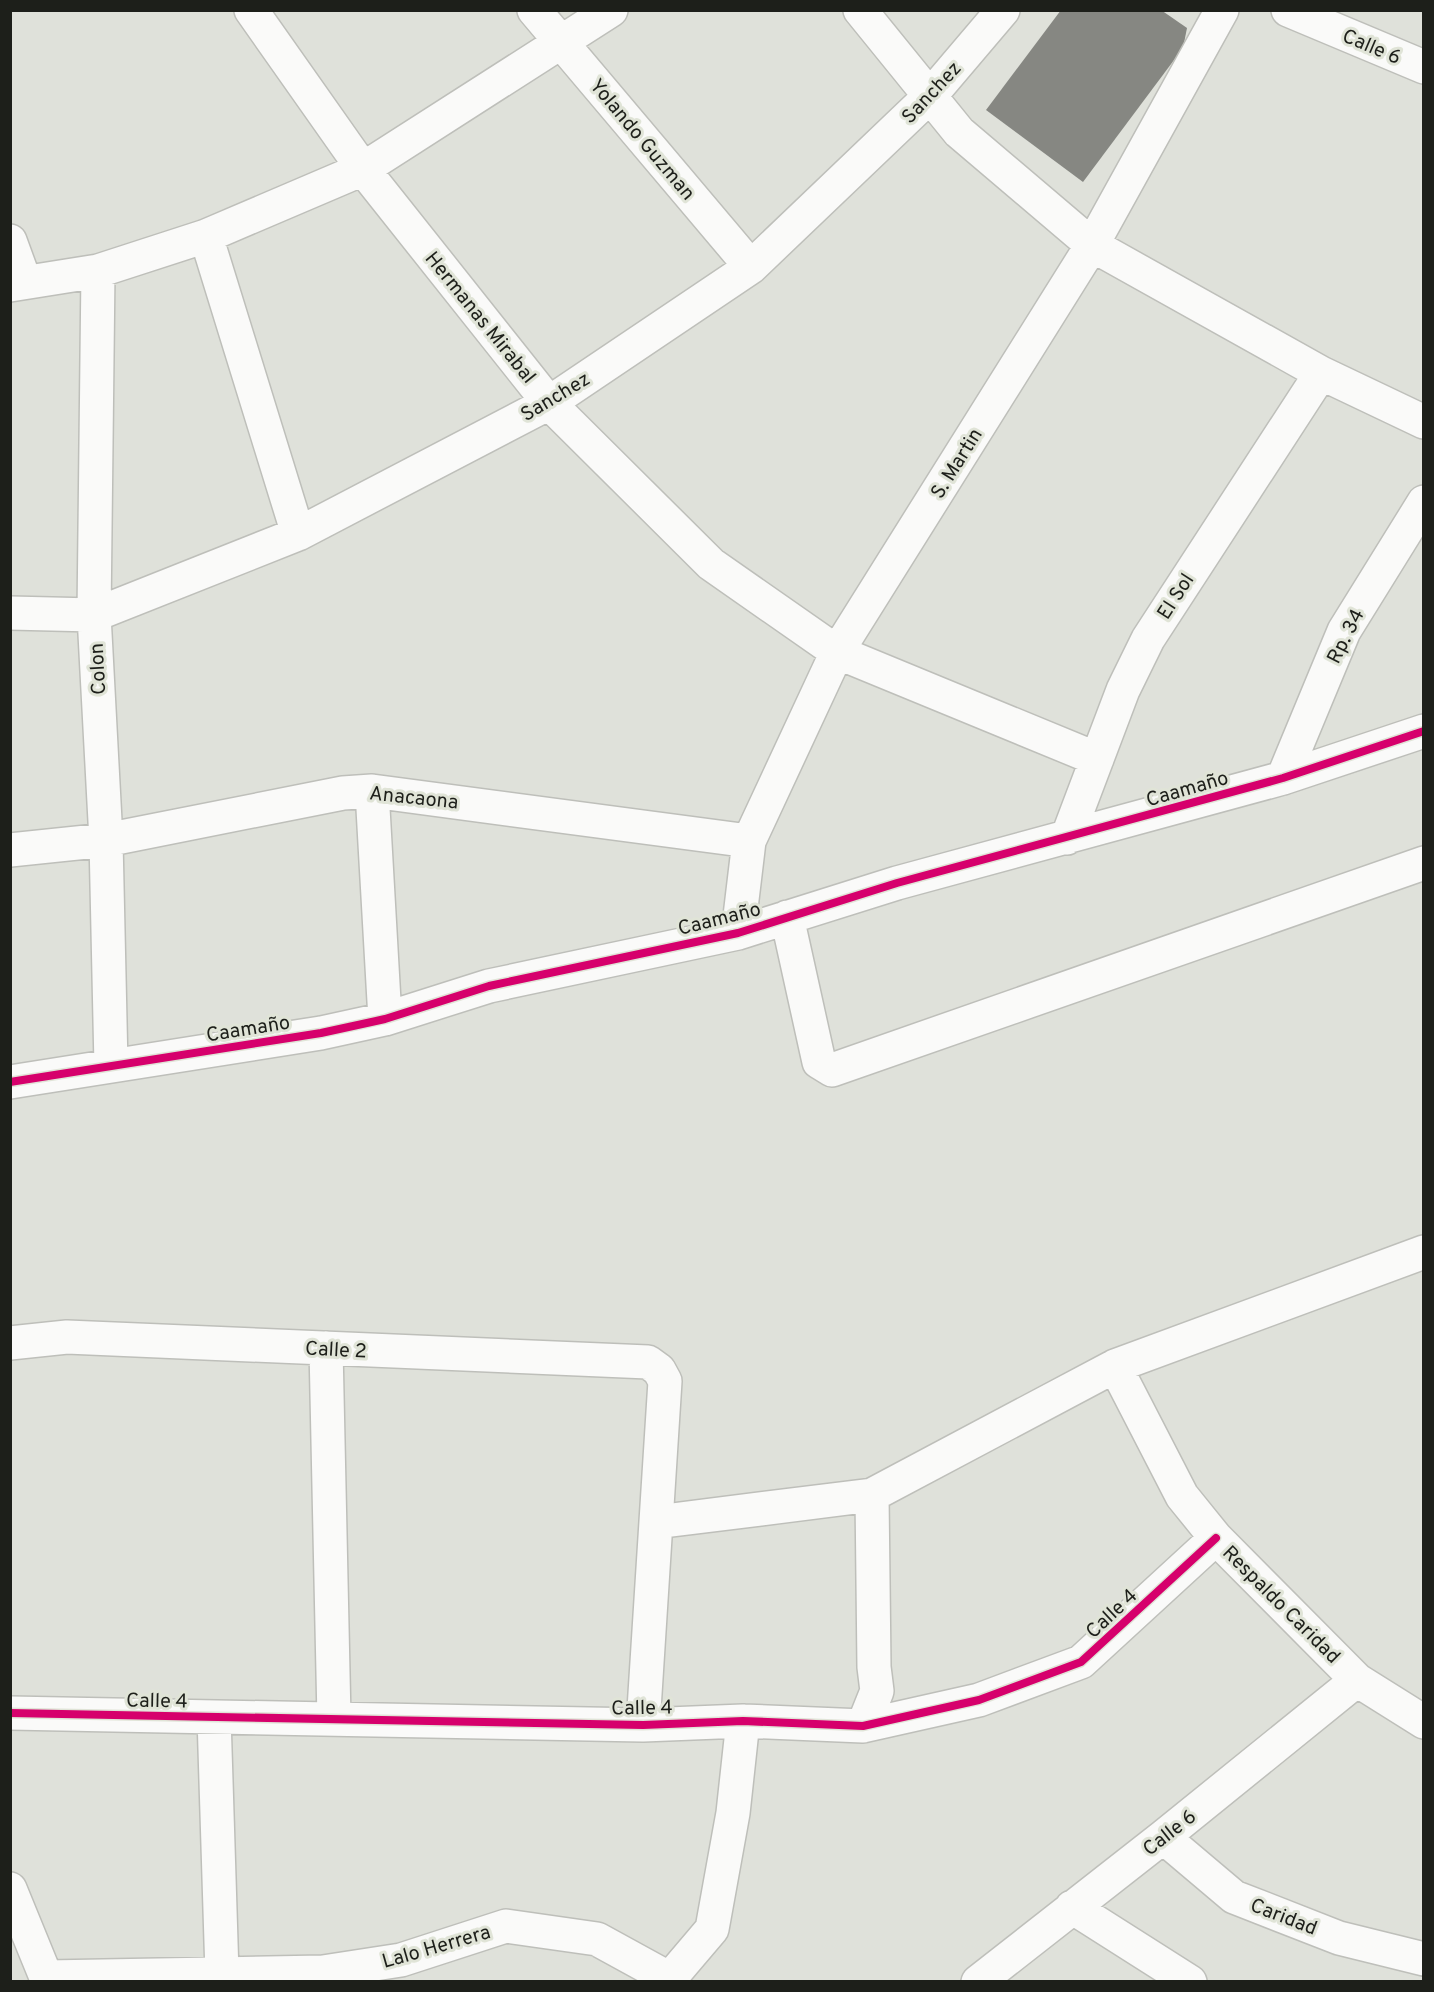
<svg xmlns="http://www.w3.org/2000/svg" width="1434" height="1992" viewBox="0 0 1434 1992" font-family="Overpass,sans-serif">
	<rect width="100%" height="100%" fill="#dfe1da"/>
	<path fill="#868782" d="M1061,10h100l26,18 -4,20 -100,134 -97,-72z"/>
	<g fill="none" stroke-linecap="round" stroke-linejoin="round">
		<g stroke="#bebfba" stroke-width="36">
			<path id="street" d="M251,10l112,159 186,234 162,161 126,88 260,107
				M534,10l217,257
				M860,10l99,122 133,113 229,128 103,49
				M1288,10l136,57
				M206,236l92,298
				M10,241l15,41
				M98,271l-4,344 12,225 5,226
				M10,285l88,-14 108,-35 157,-67 248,-159
				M10,613l84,2 204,-81 251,-131 202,-136 179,-171 73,-86
				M1283,778l61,-147 80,-129
				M372,791l13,228
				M1067,838l56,-148 25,-51 173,-266
				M10,850l96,-10 237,-47 29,-2 377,50
				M787,917l32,145 13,8 592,-207
				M738,933l11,-92 88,-189 255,-407 130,-235
				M10,1082l311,-49 64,-14 104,-33 249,-53 159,-50 386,-105 141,-47
				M10,1343l57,-6 581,25 11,8 6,11 -22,344
				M326,1348l8,371
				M1115,1366l67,130 34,42 141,142 67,42
				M656,1522l216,-27 243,-129 309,-114
				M10,1713l633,12 100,-4 120,5 116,-26 102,-38 135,-124
				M214,1717l8,257
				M863,1726l14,-35 -3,-24 -2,-172
				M1163,1837l71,60 105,41 85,21
				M10,1889l38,93
				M1072,1907l118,75
				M47,1977l276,-5 78,-12 105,-34 91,13 73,40
				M667,1982l45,-53 21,-116 10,-92
				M978,1982l185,-145 194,-157"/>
		</g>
		<use href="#street" stroke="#fafaf9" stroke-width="33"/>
		<g stroke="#e0e4d7" stroke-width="11">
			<path id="cycleway" d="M10,1082l311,-49 64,-14 104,-33 249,-53 159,-50 386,-105 141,-47
				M10,1713l633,12 100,-4 120,5 116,-26 102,-38 135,-124"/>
		</g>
		<use href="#cycleway" stroke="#d6006c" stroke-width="8"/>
	</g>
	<g text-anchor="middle" stroke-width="6" stroke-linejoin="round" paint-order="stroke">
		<g font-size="20" fill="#1d1f1a" stroke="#e0e4d7">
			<text transform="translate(1372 46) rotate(23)" y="7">Calle 6</text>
			<text transform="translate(931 92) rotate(-47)" y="7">Sanchez</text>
			<text transform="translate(643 139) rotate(50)" y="7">Yolando Guzman</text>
			<text transform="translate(481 317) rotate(51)" y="7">Hermanas Mirabal</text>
			<text transform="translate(555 396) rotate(-31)" y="7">Sanchez</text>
			<text transform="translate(956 463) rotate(-58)" y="7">S. Martin</text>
			<text transform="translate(1175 596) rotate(-57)" y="7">El Sol</text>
			<text transform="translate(1345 636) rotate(-63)" y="7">Rp. 34</text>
			<text transform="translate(97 669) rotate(-93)" y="7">Colon</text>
			<text transform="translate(1187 788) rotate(-16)" y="7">Caamaño</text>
			<text transform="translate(414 797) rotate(6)" y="7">Anacaona</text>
			<text transform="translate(719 918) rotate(-14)" y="7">Caamaño</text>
			<text transform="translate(248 1028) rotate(-9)" y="7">Caamaño</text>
			<text transform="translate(336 1349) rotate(3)" y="7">Calle 2</text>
			<text transform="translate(1282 1604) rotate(45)" y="7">Respaldo Caridad</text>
			<text transform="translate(1111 1613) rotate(-43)" y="7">Calle 4</text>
			<text transform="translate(157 1700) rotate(1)" y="7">Calle 4</text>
			<text transform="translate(642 1707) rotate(-1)" y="7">Calle 4</text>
			<text transform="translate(1169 1832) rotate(-38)" y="7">Calle 6</text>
			<text transform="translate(1284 1916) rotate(21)" y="7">Caridad</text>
			<text transform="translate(436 1946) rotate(-16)" y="7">Lalo Herrera</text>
		</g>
	</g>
	<rect width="1434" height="1992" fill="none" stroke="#1d1f1a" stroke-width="24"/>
</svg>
